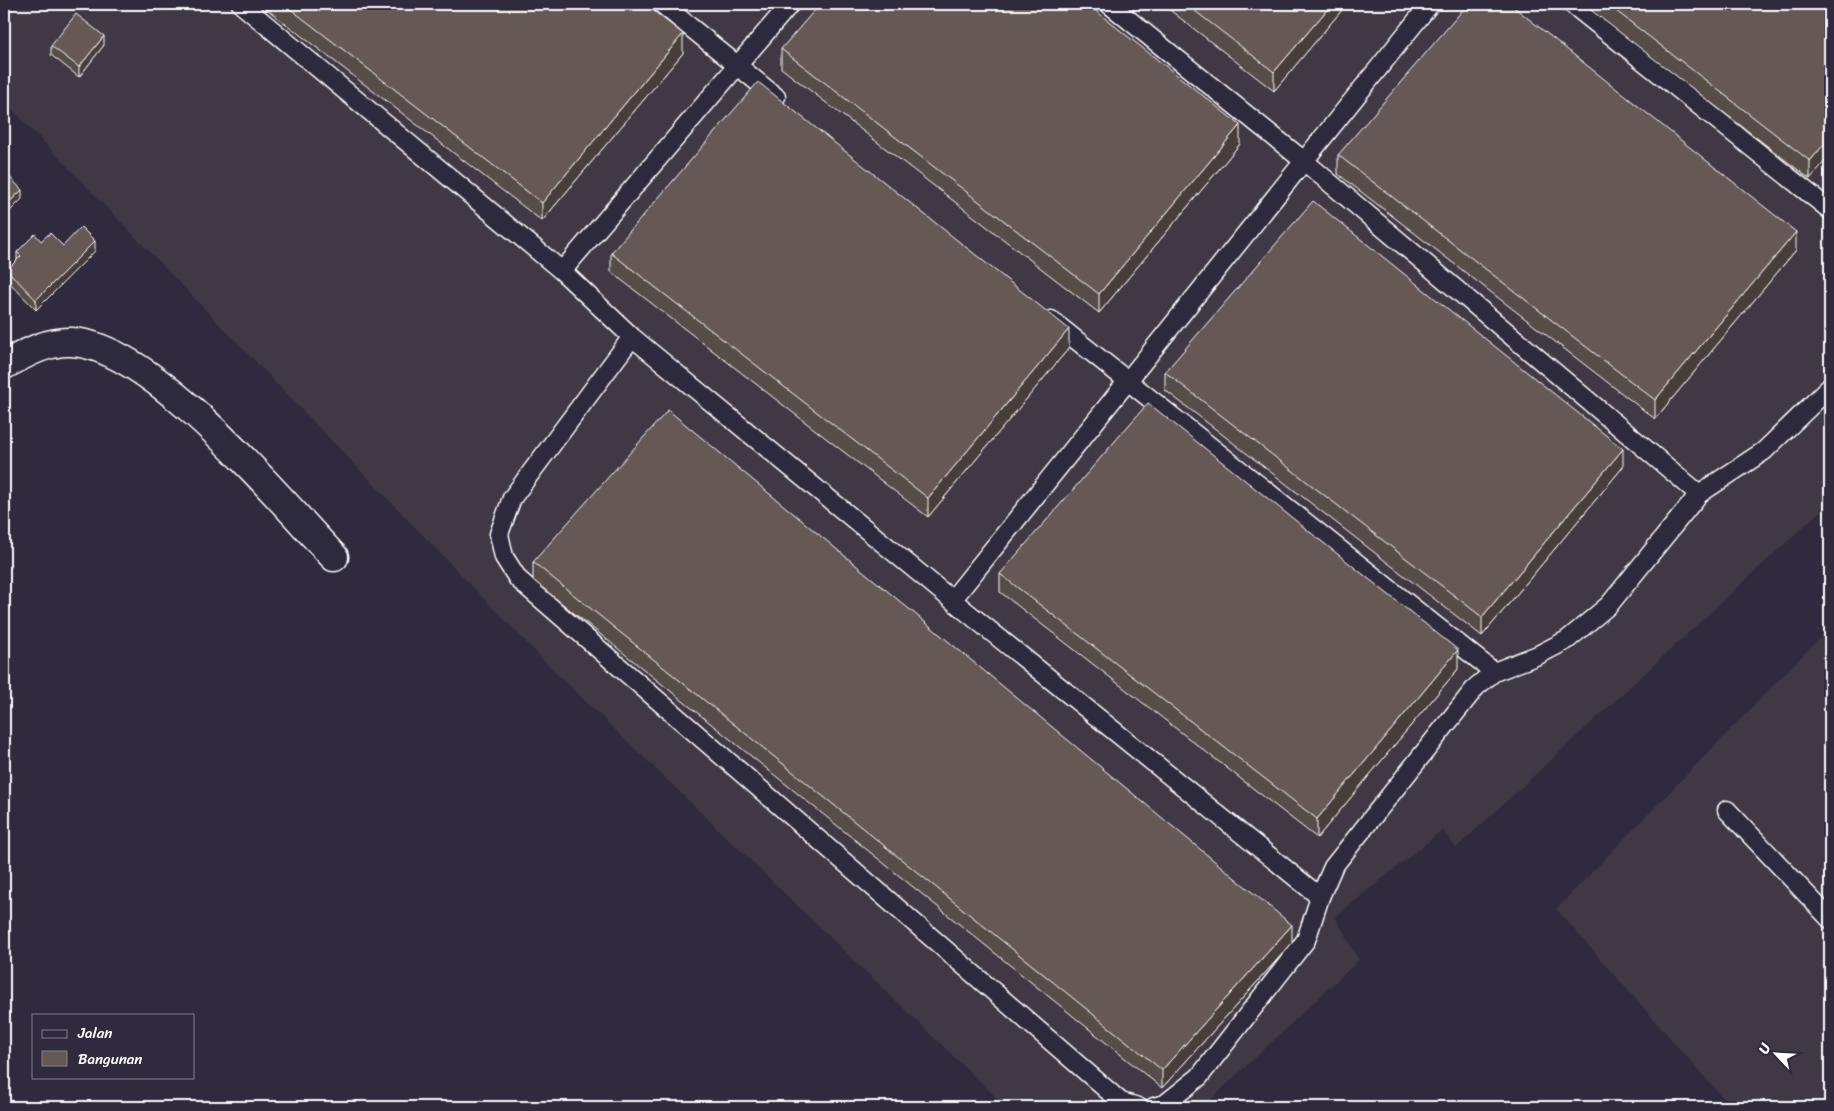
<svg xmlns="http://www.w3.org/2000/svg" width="1834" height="1111" viewBox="0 0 1834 1111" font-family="Sriracha,sans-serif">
	<rect width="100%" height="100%" fill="#2f2a3d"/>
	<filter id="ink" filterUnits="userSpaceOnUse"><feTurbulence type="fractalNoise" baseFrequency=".02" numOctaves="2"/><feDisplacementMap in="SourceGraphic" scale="10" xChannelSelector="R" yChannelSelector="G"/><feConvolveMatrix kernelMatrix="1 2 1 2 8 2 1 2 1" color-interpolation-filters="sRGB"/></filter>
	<g filter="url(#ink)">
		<path fill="#3f3844" d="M4,4h1826v498l-374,346 -13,-18 -108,87 24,43 -156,147h-197l-453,-437 -549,-569z
			M1830,627v480h-99l-175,-198z"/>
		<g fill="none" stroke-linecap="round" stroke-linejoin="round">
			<g stroke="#fff" stroke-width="21">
				<path id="service" d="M241,4l321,267 70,66 320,263 368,297
					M662,4l114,93
					M1109,4l195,157 395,333
					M1572,4l258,206
					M562,271l228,-267
					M1051,320l443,352
					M632,337l-120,161 -13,36 5,23 14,22 603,523 17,5
					M952,600l478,-596
					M1727,810l103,109
					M1154,1107l11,-3 34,-27 107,-137 14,-43 13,-30 143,-180 18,-15 44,-17 29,-15 42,-35 90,-111 65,-43 66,-64"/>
			</g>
			<g stroke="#fff" stroke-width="31">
				<path id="minor" d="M4,365c21,-11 42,-24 67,-23 81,3 208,157 263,215"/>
			</g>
			<use href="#service" stroke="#2f2a3d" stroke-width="18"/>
			<use href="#minor" stroke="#2f2a3d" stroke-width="28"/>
		</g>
		<path fill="#574d48" stroke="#fff" d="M260,4h385l38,49 -141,168z
			M713,4h8l-3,4z
			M1162,4h185l-73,87z
			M1583,4h247l-20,175z
			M104,45l-25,32 -28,-22v-9z
			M781,49l459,95 -141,169 -318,-245z
			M1338,155l458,95 -141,169 -317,-245z
			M41,241l22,5 32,5 -59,59 -29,-30v-10l10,-9v-9z
			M611,253l458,95 -141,169 -317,-245z
			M1165,372l458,95 -141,169 -317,-246z
			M533,562l759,381 -130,145 -629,-508z
			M1000,574l458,95 -141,169 -317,-246z"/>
		<path fill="#473e3b" stroke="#fff" d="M1332,4h15l-73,87v-19z
			M683,34v19l-141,168v-18z
			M104,36v9l-25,32v-10z
			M1240,125v19l-141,169v-19z
			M1830,137v18l-20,24v-18z
			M22,190v9l-18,18v-10z
			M1796,232v18l-141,169v-19z
			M95,241v10l-59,59v-10z
			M1069,329v19l-141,169v-19z
			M1623,449v18l-141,169v-19z
			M1458,650v19l-141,169v-19z
			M1292,925v18l-130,145v-18z"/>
		<path fill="#655954" stroke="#fff" d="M284,4h361l38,30 -141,169z
			M820,4h267l153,121 -141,169 -318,-245z
			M1186,4h146l-58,68z
			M1468,4h42l286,228 -141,168 -317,-245z
			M1607,4h223v133l-20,24z
			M76,14l28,22 -25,31 -28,-21z
			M758,82l311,247 -141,169 -317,-245z
			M4,171l18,19 -18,17z
			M1313,201l310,248 -141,168 -317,-245z
			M81,227l14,14 -59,59 -29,-30 14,-14 -4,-4 18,-18 6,7 9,-8 13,13z
			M1148,403l310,247 -141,169 -317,-245z
			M668,410l624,515 -130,145 -629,-508z"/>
	</g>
	<rect width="1834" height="1111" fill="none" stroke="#2f2a3d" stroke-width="20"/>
	<rect x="10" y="10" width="1814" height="1091" fill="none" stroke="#fff" stroke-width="2" filter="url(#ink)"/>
	<rect x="32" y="1014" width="162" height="65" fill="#2f2a3d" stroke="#827f8b"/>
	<rect x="42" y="1030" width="25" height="8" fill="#2f2a3d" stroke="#827f8b"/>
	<text x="78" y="1038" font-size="15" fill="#ffffff">Jalan</text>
	<rect x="42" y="1051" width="25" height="15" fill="#655954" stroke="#827f8b"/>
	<text x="78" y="1064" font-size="15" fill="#ffffff">Bangunan</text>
	<g transform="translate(1776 1054) rotate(295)" stroke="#2f2a3d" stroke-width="4" paint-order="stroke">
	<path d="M0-4L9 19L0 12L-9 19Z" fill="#ffffff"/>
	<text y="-8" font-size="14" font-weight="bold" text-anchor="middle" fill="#ffffff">U</text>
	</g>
</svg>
